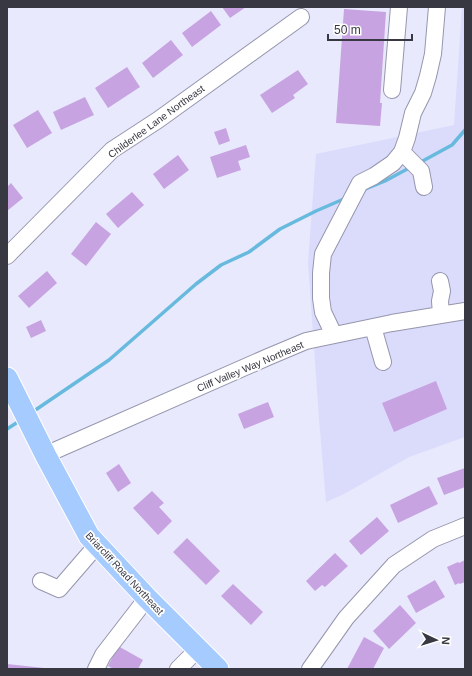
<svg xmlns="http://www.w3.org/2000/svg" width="472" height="676" viewBox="0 0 472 676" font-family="Helvetica,sans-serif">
	<rect width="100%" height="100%" fill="#e8e9fd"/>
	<path fill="#dbdcfc" d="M462,7h3v430l-56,20 -65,37 -18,8 -7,-83 -11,-156 8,-109 138,-29z"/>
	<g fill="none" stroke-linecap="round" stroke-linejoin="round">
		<path stroke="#67bade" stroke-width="3.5" d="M419,163l33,-18 13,-15
			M363,190l22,-9 26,-14
			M31,413l78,-53 87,-76 25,-19 28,-13 31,-23 36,-18 30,-13
			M7,429l14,-9"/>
	</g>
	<path fill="#c8a3e1" d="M222,7h24l-16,11z
		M344,9l42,3 -6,91h2l-2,23 -44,-3z
		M211,11l10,14 -29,22 -10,-14z
		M171,40l12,15 -30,23 -11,-15z
		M127,67l13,20 -32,21 -13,-20z
		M298,70l10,14 -15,11 2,3 -23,15 -12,-18z
		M85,97l9,18 -33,15 -8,-18z
		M38,110l14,23 -25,15 -14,-23z
		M226,128l4,13 -11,4 -5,-13z
		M246,145l4,12 -12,4 3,9 -24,8 -7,-21z
		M178,155l11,15 -25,19 -11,-15z
		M11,183l12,15 -16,13v-24z
		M132,192l12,13 -26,23 -12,-14z
		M96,222l15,12 -25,32 -15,-12z
		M47,271l10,12 -28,25 -11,-12z
		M41,320l5,11 -15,7 -5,-11z
		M436,381l11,28 -53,23 -12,-29z
		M268,402l6,15 -30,12 -6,-15z
		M119,464l12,19 -13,9 -12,-19z
		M465,468v19l-21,8 -7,-17z
		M429,486l9,18 -40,19 -8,-18z
		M152,491l12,12 -5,4 13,14 -14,14 -25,-27z
		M377,517l12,14 -28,24 -12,-14z
		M187,538l33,33 -14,14 -33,-33z
		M335,553l13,13 -23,21 -3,-2 -7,6 -9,-10z
		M465,560v22l-5,2 -1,-1 -4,2 -8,-18 11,-5 1,1z
		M435,580l10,17 -29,16 -9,-17z
		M233,584l30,28 -12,13 -30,-29z
		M400,605l16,18 -27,26 -16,-18z
		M364,637l20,11 -11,21h-26z
		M118,646l25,14 -5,9h-24l-6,-3z
		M7,664l37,4v1h-37z"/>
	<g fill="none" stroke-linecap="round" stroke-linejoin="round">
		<g stroke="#9596ad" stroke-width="18">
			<path id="minor" d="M392,90l7,-83
				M402,152l19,19 3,16
				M7,256l105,-106 46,-30 143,-103
				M440,281l2,10 -2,10 1,14
				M373,327l10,35
				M334,335l-11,-23 -2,-14v-25l2,-19 37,-71 14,-7 19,-13 9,-11 5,-14 6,-25 10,-20 5,-17 5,-22 4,-47
				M46,456l8,-5 214,-94 38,-16 86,-18 73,-12
				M41,581l18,8 38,-44
				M96,669l7,-14 44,-57
				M178,669l20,-20
				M310,669l36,-51 48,-53 39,-26 32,-13"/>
		</g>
		<g stroke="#fff" stroke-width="23">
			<path id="major" d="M7,378l39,78 43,80 58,62 71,71"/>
		</g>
		<use href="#minor" stroke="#fff" stroke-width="16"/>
		<use href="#major" stroke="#a6cbfe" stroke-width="21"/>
	</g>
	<g text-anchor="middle" stroke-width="3.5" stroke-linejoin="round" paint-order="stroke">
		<g font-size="10" fill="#373842" stroke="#fff">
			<text transform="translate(156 121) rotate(-36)" y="4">Childerlee Lane Northeast</text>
			<text transform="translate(250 366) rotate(-23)" y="4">Cliff Valley Way Northeast</text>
			<text transform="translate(125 573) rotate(47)" y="4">Briarcliff Road Northeast</text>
		</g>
	</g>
	<rect width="472" height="676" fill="none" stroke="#373842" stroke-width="16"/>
	<g transform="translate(436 640) rotate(94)" stroke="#ffffff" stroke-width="3" paint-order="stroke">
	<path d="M0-3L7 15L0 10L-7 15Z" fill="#373842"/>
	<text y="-6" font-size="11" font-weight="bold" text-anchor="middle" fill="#373842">N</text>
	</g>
	<path d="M328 34v6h84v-6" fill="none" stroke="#373842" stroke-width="2"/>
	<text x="334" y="34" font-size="12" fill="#373842" stroke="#ffffff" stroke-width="3" paint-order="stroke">50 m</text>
</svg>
